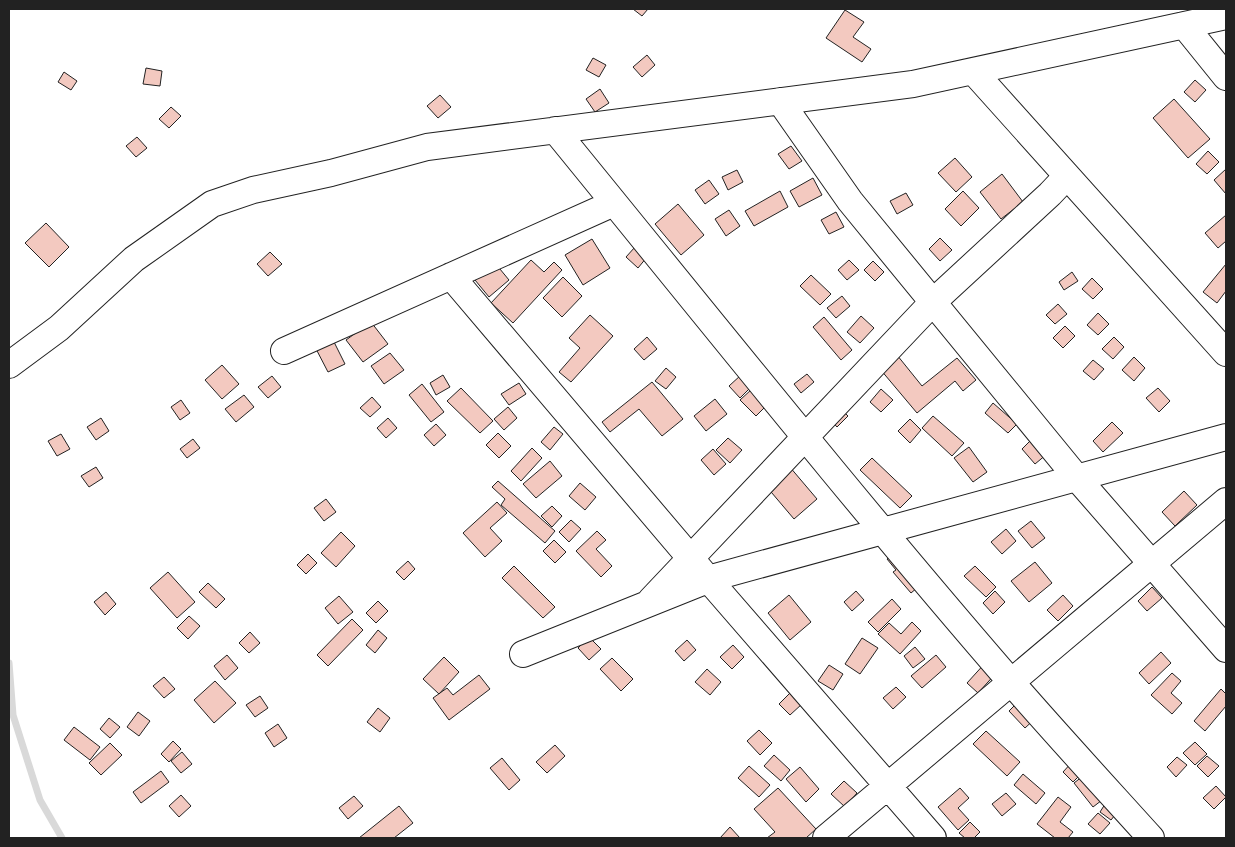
<svg xmlns="http://www.w3.org/2000/svg" width="1235" height="847" viewBox="0 0 1235 847" font-family="'Archivo Narrow',sans-serif">
	<rect width="100%" height="100%" fill="#fff"/>
	<g fill="none" stroke-linecap="round" stroke-linejoin="round">
		<path stroke="#d9d9d9" stroke-width="7" d="M9,663l4,52 27,85 22,38"/>
	</g>
	<path fill="#f3c9c0" stroke="#222" d="M633,9h15l-6,7z
		M845,10l19,12 -11,15 18,12 -9,13 -36,-24z
		M647,55l8,10 -13,12 -9,-10z
		M593,58l13,7 -7,12 -13,-7z
		M146,68l16,3 -2,15 -17,-2z
		M64,72l13,9 -6,9 -13,-8z
		M1195,80l11,10 -11,12 -11,-10z
		M600,89l9,14 -14,9 -9,-13z
		M440,95l11,12 -13,11 -11,-12z
		M1174,99l36,40 -22,19 -35,-40z
		M171,107l10,9 -12,12 -10,-9z
		M137,137l10,11 -11,9 -10,-11z
		M791,146l11,15 -13,8 -11,-15z
		M1208,151l11,11 -12,12 -11,-10z
		M955,158l17,19 -16,15 -18,-19z
		M1226,169v25l-12,-14z
		M737,170l6,12 -15,8 -6,-13z
		M1002,174l21,28 -22,17 -21,-27z
		M813,178l9,17 -23,12 -9,-16z
		M709,180l10,14 -14,10 -10,-14z
		M780,191l8,16 -34,19 -9,-15z
		M963,191l16,17 -18,18 -16,-17z
		M906,193l7,12 -16,9 -7,-13z
		M678,204l26,31 -23,20 -26,-31z
		M729,210l11,16 -14,10 -11,-17z
		M836,212l8,15 -15,7 -8,-14z
		M1226,215v26l-8,7 -13,-15z
		M46,223l23,24 -20,20 -24,-24z
		M940,238l12,12 -12,11 -11,-12z
		M592,239l18,29 -27,17 -18,-30z
		M635,247l12,10 -9,11 -12,-11z
		M270,252l12,12 -14,12 -11,-12z
		M531,260l13,12 10,-10 8,8 -49,53 -22,-20z
		M849,260l10,10 -12,10 -9,-10z
		M873,261l11,11 -9,9 -11,-11z
		M495,263l14,17 -20,17 -14,-17z
		M1226,264v27l-9,12 -14,-11z
		M1072,272l6,9 -14,9 -5,-8z
		M811,275l20,19 -11,11 -20,-19z
		M563,277l19,19 -20,21 -19,-19z
		M1092,278l11,11 -10,10 -11,-10z
		M842,296l8,10 -14,12 -9,-10z
		M1058,304l9,10 -12,10 -9,-9z
		M1098,313l11,11 -11,11 -11,-10z
		M590,315l23,21 -42,46 -12,-10 21,-24 -11,-10z
		M861,316l13,12 -14,15 -13,-11z
		M824,317l28,33 -11,10 -28,-33z
		M371,322l17,22 -25,18 -17,-22z
		M1065,326l10,10 -12,12 -10,-10z
		M331,336l14,28 -17,8 -14,-27z
		M647,337l10,12 -13,11 -10,-11z
		M1114,337l10,10 -11,12 -11,-10z
		M390,353l14,17 -20,14 -13,-18z
		M897,355l25,31 35,-28 19,22 -13,11 -8,-10 -38,32 -37,-44z
		M1134,357l11,11 -11,13 -12,-11z
		M1093,360l11,9 -10,11 -11,-9z
		M222,365l17,19 -17,15 -17,-19z
		M666,368l10,9 -10,12 -11,-8z
		M807,374l7,8 -13,11 -7,-9z
		M443,375l7,12 -14,8 -6,-12z
		M741,375l11,11 -12,12 -11,-12z
		M272,376l9,11 -13,11 -10,-11z
		M652,382l31,37 -21,17 -23,-27 -29,23 -8,-10z
		M519,383l7,11 -17,11 -8,-11z
		M422,384l22,28 -13,10 -22,-27z
		M461,388l32,33 -13,12 -33,-32z
		M1158,388l12,13 -11,11 -13,-14z
		M752,389l15,16 -11,11 -16,-16z
		M881,389l12,11 -12,12 -11,-10z
		M244,395l10,12 -18,15 -11,-13z
		M372,397l9,10 -11,10 -10,-9z
		M715,399l12,15 -21,17 -12,-15z
		M181,400l9,13 -10,7 -9,-13z
		M993,403l24,21 -9,9 -23,-20z
		M838,406l10,10 -11,11 -10,-11z
		M508,407l9,11 -13,12 -10,-11z
		M933,416l31,27 -12,13 -30,-28z
		M101,418l8,13 -13,9 -9,-13z
		M388,418l9,10 -11,10 -9,-10z
		M910,419l11,11 -11,13 -12,-12z
		M1112,422l11,11 -20,19 -10,-11z
		M436,424l10,11 -12,11 -10,-11z
		M554,427l9,7 -13,16 -9,-8z
		M498,433l13,13 -12,12 -13,-13z
		M61,434l9,15 -13,7 -9,-15z
		M728,438l14,12 -12,13 -14,-13z
		M1033,438l14,16 -12,10 -13,-15z
		M193,439l7,9 -13,10 -7,-9z
		M969,447l18,25 -14,10 -19,-24z
		M532,448l10,10 -21,23 -10,-10z
		M713,449l13,15 -12,11 -13,-15z
		M872,458l40,38 -12,12 -40,-38z
		M550,461l12,15 -26,22 -13,-14z
		M789,466l28,33 -23,20 -28,-33z
		M96,467l7,11 -14,9 -8,-11z
		M498,481l57,50 -10,12 -44,-38 4,-6 -13,-12z
		M580,483l16,14 -11,13 -16,-14z
		M1184,491l13,14 -22,21 -13,-14z
		M326,499l10,13 -12,9 -10,-13z
		M497,502l10,11 -17,15 12,13 -17,16 -22,-24z
		M552,506l10,10 -10,11 -11,-11z
		M571,520l10,9 -12,13 -10,-10z
		M1031,521l14,17 -13,10 -14,-17z
		M1006,529l10,12 -14,13 -11,-12z
		M597,531l9,9 -10,9 16,17 -11,11 -25,-26z
		M341,532l14,14 -19,21 -15,-14z
		M554,540l12,12 -11,11 -12,-12z
		M897,551l27,31 -13,11 -18,-21 3,-2 -9,-11z
		M308,554l9,9 -11,11 -9,-9z
		M408,561l7,8 -11,11 -8,-8z
		M1035,562l17,21 -23,19 -18,-21z
		M514,566l41,41 -12,11 -41,-40z
		M975,566l21,21 -10,10 -22,-21z
		M168,572l27,30 -18,16 -27,-30z
		M208,583l17,16 -9,9 -17,-16z
		M1152,587l10,11 -15,13 -9,-10z
		M856,591l8,9 -12,11 -8,-9z
		M995,591l10,11 -12,12 -10,-11z
		M106,592l10,12 -11,11 -11,-13z
		M789,595l22,27 -21,18 -22,-27z
		M1063,595l10,11 -15,15 -11,-11z
		M339,596l14,16 -15,12 -13,-16z
		M892,599l9,10 -23,23 -10,-10z
		M378,601l10,10 -12,12 -10,-10z
		M189,616l11,10 -12,13 -11,-11z
		M352,619l11,11 -35,36 -11,-11z
		M912,622l9,9 -21,23 -22,-20 11,-11 12,11z
		M378,630l9,8 -12,15 -9,-8z
		M250,632l10,11 -11,10 -10,-10z
		M589,637l12,12 -12,11 -11,-12z
		M862,638l16,10 -18,26 -15,-10z
		M687,640l9,10 -12,11 -9,-10z
		M733,645l11,12 -12,12 -12,-12z
		M915,647l10,12 -12,9 -9,-12z
		M1161,652l10,11 -22,21 -10,-11z
		M227,655l11,13 -13,12 -11,-14z
		M936,655l10,12 -24,21 -11,-12z
		M444,657l15,15 -20,22 -16,-15z
		M612,658l21,21 -12,12 -21,-22z
		M987,661l11,10 -20,22 -11,-10z
		M829,665l14,9 -10,16 -15,-9z
		M707,669l14,13 -11,13 -15,-13z
		M1172,673l9,8 -10,12 11,10 -10,11 -21,-19z
		M479,675l11,14 -41,31 -16,-22 14,-10 6,7z
		M164,677l11,12 -11,9 -11,-12z
		M215,681l21,22 -22,20 -20,-23z
		M896,687l10,10 -13,12 -10,-11z
		M1221,689l5,5v12l-21,25 -11,-10z
		M791,692l11,12 -12,11 -11,-11z
		M260,696l8,12 -13,9 -9,-12z
		M1021,699l17,17 -13,12 -16,-17z
		M378,708l12,10 -10,14 -13,-10z
		M138,712l12,9 -11,15 -12,-9z
		M109,718l11,9 -10,11 -10,-9z
		M278,724l9,14 -13,9 -9,-14z
		M74,727l26,20 -10,13 -26,-20z
		M759,730l13,13 -12,12 -13,-14z
		M986,731l34,31 -13,14 -34,-32z
		M173,741l8,8 -12,13 -8,-8z
		M1195,742l12,12 -12,11 -12,-12z
		M110,743l12,12 -21,20 -12,-12z
		M555,745l10,11 -18,17 -11,-11z
		M182,752l10,12 -11,9 -10,-12z
		M774,755l16,15 -9,11 -17,-15z
		M1207,756l12,10 -11,11 -11,-11z
		M1177,757l10,8 -11,12 -9,-10z
		M502,758l18,22 -11,10 -19,-22z
		M1073,761l11,10 -11,11 -10,-10z
		M749,766l21,19 -11,12 -21,-19z
		M800,767l19,22 -13,13 -20,-23z
		M161,771l8,11 -28,21 -8,-11z
		M1087,773l19,24 -13,10 -19,-24z
		M1023,774l22,19 -9,11 -22,-19z
		M844,781l13,12 -12,14 -14,-13z
		M1216,786l10,11 -12,12 -11,-11z
		M778,788l38,41 -10,9h-39l8,-6 -21,-23z
		M960,788l9,10 -11,10 11,12 -11,10 -20,-23z
		M1006,793l10,11 -14,12 -10,-12z
		M181,795l10,11 -12,11 -10,-11z
		M354,796l9,10 -15,13 -9,-11z
		M1058,797l13,10 -11,15 13,10 -5,6h-13l-18,-14z
		M1107,801l12,9 -8,10 -11,-8z
		M399,806l14,17 -19,15h-35z
		M1098,813l12,10 -10,11 -12,-10z
		M970,822l10,10 -6,6h-9l-6,-5z
		M730,827l10,11h-20z"/>
	<g fill="none" stroke-linecap="round" stroke-linejoin="round">
		<g stroke="#222" stroke-width="28">
			<path id="minor" d="M1184,25l42,52
				M973,71l253,282
				M780,101l70,100 227,277 149,171
				M555,130c151,185 300,372 456,552 46,53 93,104 140,156
				M451,276l258,304 224,258
				M284,351l330,-148
				M9,365l50,-37 75,-69 78,-55 41,-14 78,-17 96,-26 486,-63 313,-68
				M651,600l282,-298 117,-108 17,-18
				M523,654l192,-77 511,-140
				M826,838l400,-337"/>
		</g>
		<use href="#minor" stroke="#fff" stroke-width="26"/>
	</g>
	<rect width="1235" height="847" fill="none" stroke="#222222" stroke-width="20"/>
</svg>
